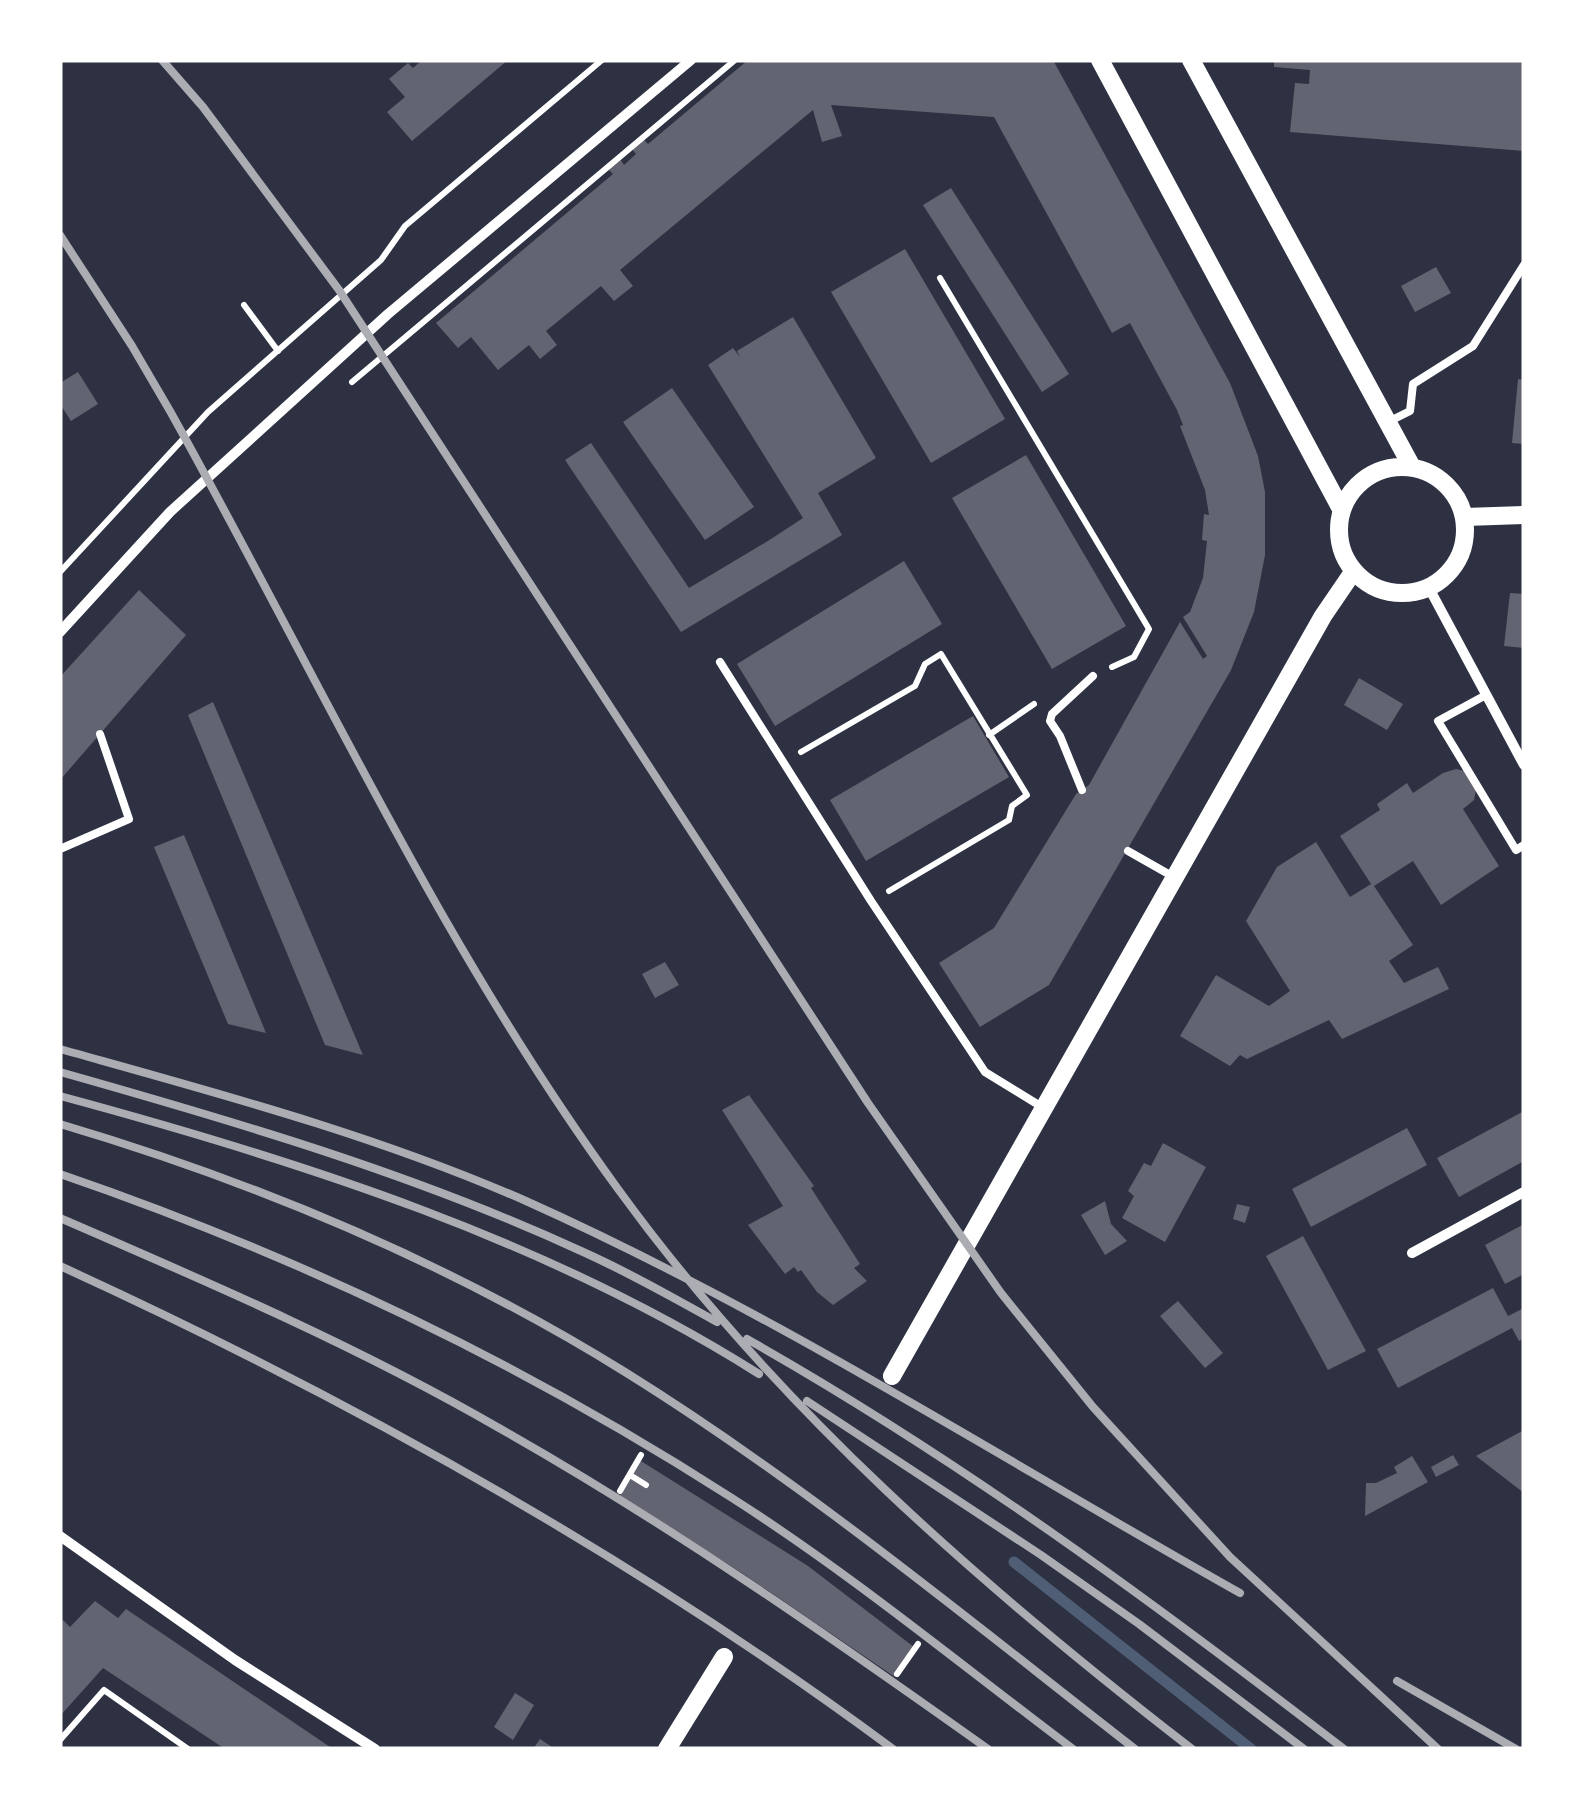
<svg xmlns="http://www.w3.org/2000/svg" width="1584" height="1809" viewBox="0 0 1584 1809" font-family="'Open Sans',sans-serif">
	<rect width="100%" height="100%" fill="#2d3142"/>
	<g fill="none" stroke-linecap="round" stroke-linejoin="round">
		<path stroke="#4f5d75" stroke-width="11" d="M1014,1562l237,187"/>
	</g>
	<path fill="#626471" d="M422,60h86l-96,81 -25,-29 18,-15 -16,-18 19,-16 5,5z
		M748,60h305l177,323 28,73 7,36v63l-11,57 -23,58 -182,315 -69,42 -41,-64 55,-35 82,-134 13,-9 91,-163 23,37 4,-3 -24,-39 7,-5 13,-34 4,-37 -5,-1 2,-26 5,1 -4,-25 -25,-64 3,-1 -6,-15 -47,-87 -18,10 -118,-216 -163,-12 11,31 -20,6 -9,-32 -193,160 13,16 -19,15 -13,-15 -55,45 11,14 -17,14 -11,-14 -31,25 -27,-33 -13,11 -22,-25 177,-149 -5,-5 12,-10 4,6 12,-11 -4,-5 12,-9 4,4z
		M1274,60h250v91l-234,-19 5,-49 14,1 1,-14 -36,-3z
		M951,188l118,186 -27,18 -119,-187z
		M905,249l100,170 -74,44 -100,-171z
		M1436,267l15,26 -36,19 -14,-26z
		M793,317l83,141 -58,35 24,42 -161,97 -116,-172 26,-17 98,145 82,-49 32,-21 -95,-153 25,-17 7,9 -3,-6z
		M78,372l20,32 -27,17 -11,-17v-21z
		M1518,379l6,1v64l-12,-1z
		M672,388l82,119 -49,33 -82,-118z
		M1026,455l100,171 -74,43 -100,-171z
		M904,561l38,63 -167,102 -38,-62z
		M139,590l47,45 -126,145v-103z
		M1510,593l14,1v54l-20,-2z
		M1359,678l44,26 -16,26 -43,-25z
		M213,702l150,353 -38,-10 -137,-330z
		M973,716l36,61 -143,84 -36,-61z
		M1456,769l9,2 11,19 -2,10 -11,9 36,57 -58,39 -28,-44 -39,25 39,59 -24,16 15,22 34,-16 11,22 -107,50 -13,-19 -82,39 -7,-4 -10,11 -50,-30 36,-61 53,31 21,-15 -44,-70 31,-54 39,-25 34,55 21,-13 -31,-48 40,-26 -3,-6 30,-21 6,10 30,-20z
		M184,835l82,198 -38,-9 -74,-177z
		M665,962l14,23 -24,13 -13,-24z
		M749,1095l65,91 -3,2 49,76 -6,4 13,13 -34,24 -16,-13 -16,-22 -3,2 -4,-5 -9,7 -37,-49 35,-19 -61,-96z
		M1524,1111v50l-65,36 -22,-39z
		M1407,1128l20,37 -116,62 -19,-38z
		M1163,1143l43,24 -41,75 -43,-24 12,-22 -6,-5 16,-28 7,3z
		M1105,1201l6,23 16,17 -22,14 -24,-40z
		M1237,1204l13,3 -5,16 -12,-4z
		M1524,1224v50l-19,10 -20,-39z
		M1303,1236l63,115 -38,19 -62,-114z
		M1493,1288l15,28 16,-8v30l-5,3 -7,-13 -114,60 -21,-39z
		M1178,1301l45,52 -18,15 -45,-52z
		M1524,1430v63l-48,-37z
		M1453,1455l6,10 -23,12 -5,-10z
		M1412,1456l16,26 -63,34 1,-33h10l21,-10 -3,-6z
		M641,1461l167,105 106,81 -19,30 -153,-104 -122,-77z
		M95,1601l23,17 8,-9 207,140h-108l-122,-81 -43,48v-93l3,-3 7,7z
		M515,1693l19,12 -21,35 -19,-13z
		M540,1739l15,10h-22z"/>
	<g fill="none" stroke-linecap="round" stroke-linejoin="round">
		<path stroke="#fff" stroke-width="6" d="M940,278l209,351 -15,28 -22,10
			M244,305l34,46
			M352,382l383,-322
			M60,572l148,-160 173,-152 24,-34 197,-166
			M989,735l45,-31
			M801,752l114,-66 10,-22 16,-10 86,141 -15,11 -3,14 -120,71
			M630,1475l16,10
			M620,1491l21,-36
			M897,1674l21,-30
			M60,1740l44,-50 84,59"/>
		<path stroke="#fff" stroke-width="8" d="M1386,423l24,-12 3,-27 60,-38 51,-81
			M720,662l151,239 114,171 57,35
			M1486,695l-48,26 78,129 8,-5
			M1082,790l-22,-54 -10,-15 2,-7 41,-38
			M60,849l69,-30 -29,-85
			M1128,851l44,25"/>
		<path stroke="#fff" stroke-width="10" d="M1429,588l95,177
			M60,632l110,-120 218,-198 303,-254
			M1412,1253l112,-61
			M60,1536l175,124 140,89"/>
		<path stroke="#fff" stroke-width="18" d="M1100,60l241,449
			M1191,60l221,407
			M1339 530a63 63 0 1 1 126 0a63 63 0 1 1-126 0Z
			M1465,517l59,-2
			M892,1376l431,-760 30,-44
			M667,1749l57,-92"/>
		<path stroke="#abadb3" stroke-width="8" d="M162,60l41,47 136,183 529,813 133,190 92,114 137,150 208,192
			M60,235l72,111 38,65c146,261 271,536 448,778 158,218 362,396 574,560
			M60,1049c157,44 316,86 466,152 248,111 477,259 714,392
			M60,1072c177,50 354,102 521,179 47,21 91,46 136,71
			M60,1096c241,65 487,144 699,278
			M60,1124c199,59 389,139 565,248 180,112 344,248 510,377
			M60,1174c236,81 462,189 672,324 119,76 228,166 341,251
			M60,1218c148,64 299,129 439,210 170,96 330,208 489,321
			M60,1266c293,134 574,291 833,483
			M747,1339c211,119 406,263 597,410
			M807,1401l234,154 98,69 165,125
			M1397,1681l119,68"/>
	</g>
	<rect width="1584" height="1809" fill="none" stroke="#ffffff" stroke-width="125"/>
</svg>
